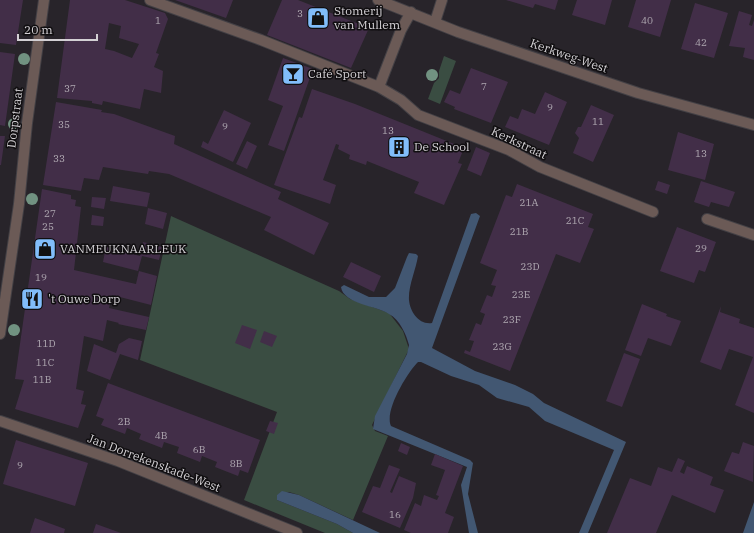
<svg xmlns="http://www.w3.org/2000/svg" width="754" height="533" viewBox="0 0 754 533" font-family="'IBM Plex Serif',serif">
	<rect width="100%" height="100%" fill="#28242a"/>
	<path fill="#3a4d42" d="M444,56l12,5 -16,43 -12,-5 6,-16 5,-5v-7z
		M171,216l168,75 11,8 39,14 14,18 6,18 -37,76 3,6 13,5 -35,84 -54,-25 -10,-3 -12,3v5l60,24 16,9h-28l-81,-33 33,-88 -137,-52z"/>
	<path fill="#425772" d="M476,213l4,3 -48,132 43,23 40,14 18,9 11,9 82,39 -38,91h-9l35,-83 -69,-29 -16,-14 -32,-9 -18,-13 -28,-9 -30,-14h-3c-11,11 -34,49 -27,64l79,34 3,3 -5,31 10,39h-9l-8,-48 6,-18 -94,-38 2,-13 32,-62 2,-9c-3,-11 -9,-25 -20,-31 -11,-8 -46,-10 -48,-27l3,-2 25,12h17l9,-9 12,-31 2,-4 7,1 2,2c-2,13 -10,31 -9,44 1,12 10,25 23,23l39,-109z
		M282,491l17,4 81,38h-27l-16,-9 -60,-24v-5z
		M754,502v31h-11z"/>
	<path fill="#422e48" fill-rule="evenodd" d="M0,0h23l-7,45 -16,-2z
		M70,0h55l40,13 3,6 -12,34 3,1 -5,13 9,4 -2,22 -17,-4 -4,20 -37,-8 -1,4 -10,-2v-2l-35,-3zM109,23l12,3 -2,12 20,6 -7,14 -18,-7 -9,-2z
		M175,0h58l-7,18z
		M282,0h16l71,28 -18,40 -84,-33z
		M506,0h52l-3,10 -20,-6 -2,4z
		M577,0h35l-7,25 -33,-10z
		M636,0h35l-11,37 -32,-10z
		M695,3l33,10 -14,45 -33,-9z
		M739,11l13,4 -3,10 3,1 2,-6v40l-11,-3 2,-9 -16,-2z
		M0,52l15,2 -10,72 -5,-1z
		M283,58l30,11 -29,82 -16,-6 15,-39 -15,-6z
		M471,68l37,14 -17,41 -37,-14 1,-2 -11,-5 6,-12 10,4z
		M312,89l43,15 109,44 -6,15 4,1 -18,41 -30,-12 5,-11 -52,-21 -1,4 -17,-6 1,-4 -12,-6 1,-4 -3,-1 -13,36 13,5 -6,19 -56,-19 25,-68 3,1z
		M545,92l22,10 -18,43 -44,-18 5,-11 8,3 4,-10 13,5z
		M56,102l46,8 -1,2 13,2 61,22 -1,8 107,48 -3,7 51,24 -15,32 -50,-25 7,-13 -102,-43 -20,-3 -1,3 -45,-7 -4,13 -15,-2 -3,13 -38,-6z
		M591,105l23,10 -21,47 -20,-9 6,-15 -4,-5 3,-6h3z
		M224,110l27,13 -18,39 -32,-15 2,-6 5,3z
		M678,132l36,12 -9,36 -37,-10z
		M0,136h5l-4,29h-1z
		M247,141l10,5 -10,23 -11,-5z
		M476,147l14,6 -9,23 -14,-6z
		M658,181l12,4 -3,9 -12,-4z
		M701,181l34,11 -6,15 -18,-5 -2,5 -15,-5z
		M517,184l76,30 -5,13 6,2 -14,34 -24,-9 -46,117 -46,-18 1,-3 5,2 4,-11 -5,-1 7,-17 5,2 4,-11 -5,-2 7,-17 5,2 4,-11 -5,-1 6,-15 -17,-7 26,-68 6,2z
		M113,186l37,7 -3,14 -37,-6z
		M42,189l29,6v4l5,1 -1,6 6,1 -7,63 62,14 3,-13 18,5 -6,29 -39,-10 -3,13 40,9 -3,13 -28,-6 1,-1 -12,-3 -4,21 -19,-5 -8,53 8,2 -3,13 5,1 -8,23 -63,-19 9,-29 -9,-1z
		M92,197l14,1 -2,11 -13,-2z
		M148,208l19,5 -4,16 -18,-5z
		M92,215l12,2 -1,9 -12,-1z
		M677,227l39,15 -11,30 -6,-2 -5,13 -34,-12z
		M143,242l19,5 -3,13 -17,-4 -4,15 -35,-9 3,-15 34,9z
		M351,262l30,14 -7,16 -31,-15z
		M642,304l25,10 -1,2 15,5 -10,25 -23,-8 -7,18 -16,-6z
		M721,306l-1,6 20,7 -1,4 15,5v85l-19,-8 18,-48 -24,-8 -8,21 -21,-8z
		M242,325l15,5 -7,19 -15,-6z
		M264,331l13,5 -5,11 -12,-5z
		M129,338l13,3 -4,19 -18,-6 -10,26 -23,-9 7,-27 22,9 3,-9z
		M624,353l16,6 -18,48 -16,-6z
		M108,383l152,57 -12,33 -8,-3 -2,6 -23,-9 2,-5 -15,-6 -2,6 -23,-9 2,-6 -15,-5 -2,6 -23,-9 2,-5 -14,-6 -2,6 -24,-9 3,-6 -8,-3z
		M270,421l8,2 -4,11 -8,-3z
		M16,440l72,23 -13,43 -72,-22z
		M743,442l11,4 -1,36 -29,-11 8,-19 7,2z
		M401,443l9,4 -3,8 -9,-4z
		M435,454l28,12 -18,47 9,4 -6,16h-37l-7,-3 11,-27 6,3 3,-11 13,5 2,-4 -3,-1 9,-25 -14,-5z
		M678,458l7,3 -5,11 4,2 3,-8 26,11 -3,8 14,5 -9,23 -43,-18 -16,38h-49l23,-55 21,8 7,-19 14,5z
		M389,465l11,4 -10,23 2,1 7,-17 17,7 -3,15 -13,30 -38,-16 11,-26 7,2z
		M35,518l30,11 -1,4h-34z
		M96,524l25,9h-28z"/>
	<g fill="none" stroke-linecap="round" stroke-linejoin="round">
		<g stroke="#434045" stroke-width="12">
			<path id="minor" d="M150,0l111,40 118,47 22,13 17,15 91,35 31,17 113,45
				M378,0l80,32 180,61 116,32
				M435,22l7,-22
				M379,87l22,-57 10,-18
				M707,219l47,16
				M0,334l19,-130 8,-81 17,-123
				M0,421l118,40 179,72"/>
		</g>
		<use href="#minor" stroke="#6b5a56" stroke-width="10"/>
	</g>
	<g fill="#719281">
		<circle cx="24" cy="59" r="6"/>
		<circle cx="432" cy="75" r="6"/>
		<circle cx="14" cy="124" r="6"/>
		<circle cx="32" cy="199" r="6"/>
		<circle cx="14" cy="330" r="6"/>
	</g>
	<defs>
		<g id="shop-square" transform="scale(1.15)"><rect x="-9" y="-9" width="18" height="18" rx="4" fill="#81bdfa" stroke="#100e10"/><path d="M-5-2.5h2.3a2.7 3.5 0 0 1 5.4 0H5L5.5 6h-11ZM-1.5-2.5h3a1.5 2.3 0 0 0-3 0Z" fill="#111"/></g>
		<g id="bar-square" transform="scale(1.15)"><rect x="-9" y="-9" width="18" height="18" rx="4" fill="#81bdfa" stroke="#100e10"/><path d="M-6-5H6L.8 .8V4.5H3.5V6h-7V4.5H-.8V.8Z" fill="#111"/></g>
		<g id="building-square" transform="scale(1.15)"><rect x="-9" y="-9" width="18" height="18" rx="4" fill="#81bdfa" stroke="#100e10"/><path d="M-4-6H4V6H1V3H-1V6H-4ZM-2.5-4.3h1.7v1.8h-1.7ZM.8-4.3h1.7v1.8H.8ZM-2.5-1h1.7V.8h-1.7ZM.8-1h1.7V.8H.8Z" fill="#111"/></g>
		<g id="restaurant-square" transform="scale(1.15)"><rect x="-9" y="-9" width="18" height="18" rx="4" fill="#81bdfa" stroke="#100e10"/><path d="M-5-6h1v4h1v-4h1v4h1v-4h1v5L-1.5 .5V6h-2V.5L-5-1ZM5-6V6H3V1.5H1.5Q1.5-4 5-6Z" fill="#111"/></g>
	</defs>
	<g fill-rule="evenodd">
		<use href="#shop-square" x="318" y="18"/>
		<use href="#bar-square" x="293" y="74"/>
		<use href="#building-square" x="399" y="147"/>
		<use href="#shop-square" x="45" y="249"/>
		<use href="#restaurant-square" x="32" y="299"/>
	</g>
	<g text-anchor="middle" stroke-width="3" stroke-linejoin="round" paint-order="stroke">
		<g font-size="10" fill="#afa8b1">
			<text x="300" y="17">3</text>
			<text x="158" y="24">1</text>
			<text x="647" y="24">40</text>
			<text x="701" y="46">42</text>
			<text x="484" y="90">7</text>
			<text x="70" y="92">37</text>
			<text x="550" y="111">9</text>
			<text x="598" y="125">11</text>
			<text x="64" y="128">35</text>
			<text x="225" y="130">9</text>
			<text x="388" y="134">13</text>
			<text x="701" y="157">13</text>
			<text x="59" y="162">33</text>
			<text x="529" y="206">21A</text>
			<text x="50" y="217">27</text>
			<text x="575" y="224">21C</text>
			<text x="48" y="230">25</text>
			<text x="519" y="235">21B</text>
			<text x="701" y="252">29</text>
			<text x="530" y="270">23D</text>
			<text x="41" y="281">19</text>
			<text x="521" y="298">23E</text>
			<text x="512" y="323">23F</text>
			<text x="46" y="347">11D</text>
			<text x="502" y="350">23G</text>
			<text x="45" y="366">11C</text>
			<text x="42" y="383">11B</text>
			<text x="124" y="425">2B</text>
			<text x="161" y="439">4B</text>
			<text x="199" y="453">6B</text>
			<text x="236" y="467">8B</text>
			<text x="20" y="469">9</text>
			<text x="395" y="518">16</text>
		</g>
		<g font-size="12" fill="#d3d0d4" stroke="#100e10" text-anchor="start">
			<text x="334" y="15">Stomerij<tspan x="334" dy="14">van Mullem</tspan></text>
			<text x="308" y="78">Café Sport</text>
			<text x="414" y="151">De School</text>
			<text x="60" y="253">VANMEUKNAARLEUK</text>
			<text x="48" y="303">'t Ouwe Dorp</text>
		</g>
		<g font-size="12" fill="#d3d0d4" stroke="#100e10">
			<text transform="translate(569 56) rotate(19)" y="4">Kerkweg-West</text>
			<text transform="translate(15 118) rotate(-83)" y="4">Dorpstraat</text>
			<text transform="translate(519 143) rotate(25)" y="4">Kerkstraat</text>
			<text transform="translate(154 463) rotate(21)" y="4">Jan Dorrekenskade-West</text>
		</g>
	</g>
	<path d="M18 34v6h79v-6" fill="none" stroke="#d3d0d4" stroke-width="2"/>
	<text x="24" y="34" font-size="12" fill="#d3d0d4" stroke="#100e10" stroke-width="3" paint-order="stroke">20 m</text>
</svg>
